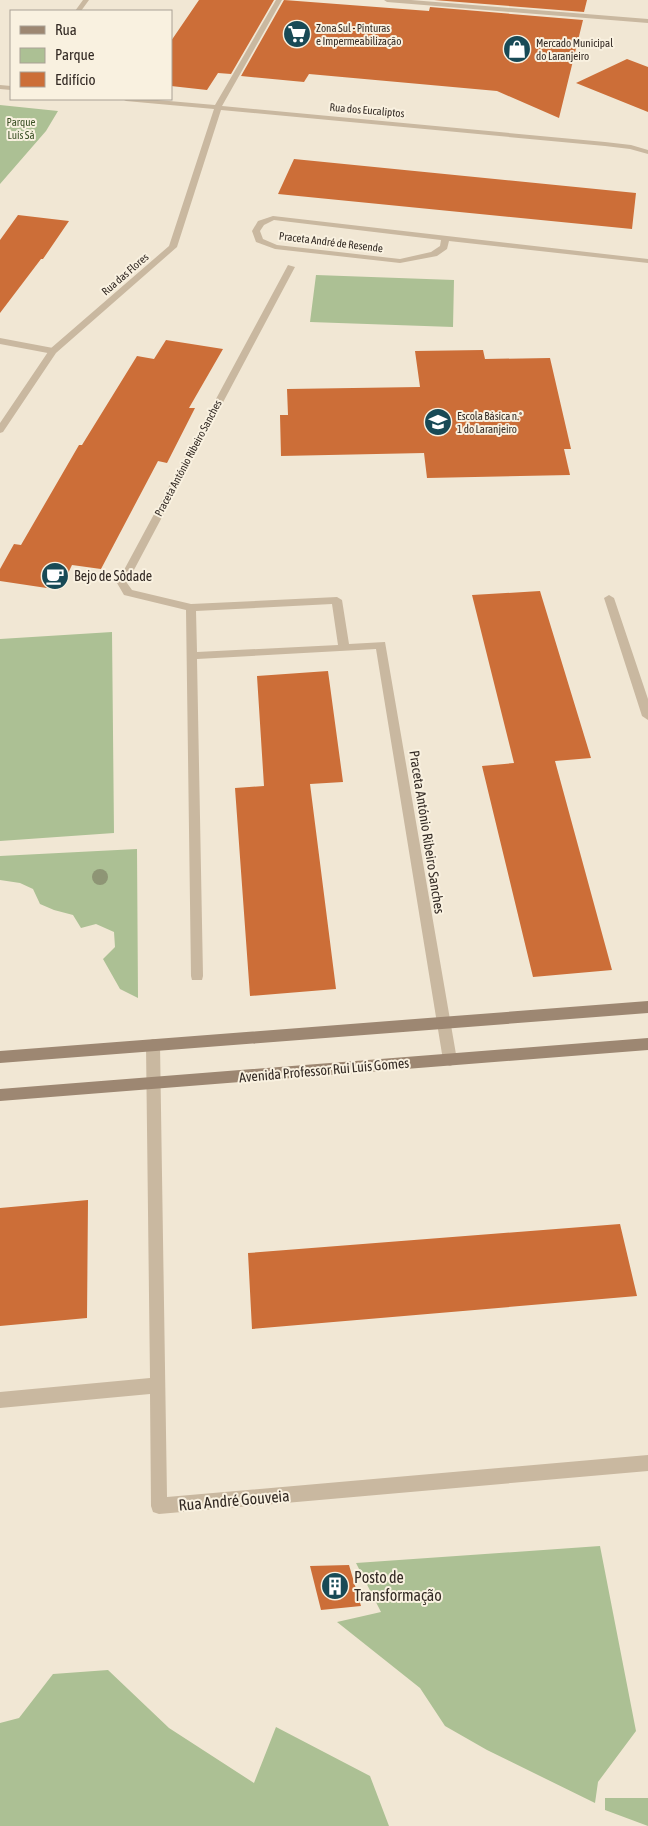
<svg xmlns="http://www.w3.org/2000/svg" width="648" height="1826" viewBox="0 0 648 1826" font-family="'Asap Condensed',sans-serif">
	<rect width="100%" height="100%" fill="#f1e7d4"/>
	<path fill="#acc094" d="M0,105l58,6 -12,20 -46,53z
		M316,275l138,5 -1,47 -143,-5z
		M112,632l2,201 -114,8v-202z
		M137,849l1,149 -18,-9 -17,-30 12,-12 -1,-15 -18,-8 -15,4 -8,-13 -19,-5 -14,-6 -7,-15 -13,-6 -20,-3v-24z
		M600,1546l36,185 -38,51 -3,21 -108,-53 -42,-24 -25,-38 -83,-66 44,-10 -25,-49z
		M108,1670l61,58 85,55 22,-56 94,49 19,50h-389v-103l19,-5 34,-44z
		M605,1798h43v28l-43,-16z"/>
	<path fill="#cc6e38" d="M199,0h75l-43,74 -13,-1 -11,17 -36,-4v-45z
		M284,0l145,11 1,-4 153,13 -24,98 -62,-27 -188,-17 -5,8 -63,-6z
		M434,0h153l-3,12z
		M627,59l21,8v45l-72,-29z
		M294,159l342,34 -4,36 -354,-35z
		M18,215l51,6 -26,38h-2l-41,54v-73z
		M166,340l57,9 -34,59h6l-28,55 -9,-2 -57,108 -29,-4 -12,25 -60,-9v-12l14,-25 7,1 58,-100h3l55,-89 17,3z
		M483,350l2,9 65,-1 21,91h-7l6,26 -143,3 -3,-25 -143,3 -1,-41h8l-1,-26 133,-2 -5,-36z
		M540,591l51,167 -36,3 57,209 -79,7 -51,-211 32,-3 -42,-168z
		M328,671l15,111 -33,2 26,205 -86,7 -15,-208 29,-2 -7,-110z
		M88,1200l-1,118 -87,8v-118z
		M620,1224l17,72 -385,33 -4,-76z
		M349,1565l12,41 -40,4 -11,-44z"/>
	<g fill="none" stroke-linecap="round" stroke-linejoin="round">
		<path fill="#c9b8a0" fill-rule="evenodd" d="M0,338l53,10 4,3 -4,3 -53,-10z"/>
		<path fill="#c9b8a0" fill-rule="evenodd" d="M83,0h6l-8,11h-6z
			M276,0h6l-60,106 383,36 26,3 17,5v4l-18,-5 -25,-3 -384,-36 -44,137 -121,106 -53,79 -3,1v-10l50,-74 119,-103 45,-137 -88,-8 -4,-2h24l69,6z
			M384,0h27l237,19v4l-261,-21z
			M0,85l11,1v4l-11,-1z
			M273,216l375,43v4l-199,-22 -2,8 -10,7 -37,7 -125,-14 -19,-7 -4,-11 6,-10zM274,220l167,20 -1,6 -9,6 -31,7 -123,-14 -14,-6 -3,-8 4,-6z
			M288,265l7,2 -168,316 5,7 59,14 146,-7 5,3 7,44 36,-2 72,418 -2,4 -5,2 -5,-2 -2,-4 -67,-411 -179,10 6,317 -1,4h-10l-1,-4 -5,-366 -62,-15 -7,-12zM332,604l6,41 -141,7 -1,-41z
			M609,595l5,3 34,101v21l-6,-4 -38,-118z
			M153,1039l5,2 2,4 7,452 481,-42v16l-489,43 -6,-2 -2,-6 -1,-112 -150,14v-16l150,-14 -4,-333 2,-4z"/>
		<path fill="#9d8772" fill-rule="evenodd" d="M648,1001v12l-648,50v-12z
			M648,1038v12l-648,51v-12z"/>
	</g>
	<circle fill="#8e9575" cx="100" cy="877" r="8"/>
	<defs>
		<g id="supermarket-disc" transform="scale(1.4375)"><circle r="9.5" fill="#184a56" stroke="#f9f1e0"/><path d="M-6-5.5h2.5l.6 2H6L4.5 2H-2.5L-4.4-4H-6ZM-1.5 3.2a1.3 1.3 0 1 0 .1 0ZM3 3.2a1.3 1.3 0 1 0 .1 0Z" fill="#fff"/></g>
		<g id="shop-disc" transform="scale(1.4375)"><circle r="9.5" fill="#184a56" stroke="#f9f1e0"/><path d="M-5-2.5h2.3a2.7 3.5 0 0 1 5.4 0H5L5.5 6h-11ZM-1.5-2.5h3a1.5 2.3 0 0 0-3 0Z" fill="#fff"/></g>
		<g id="school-disc" transform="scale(1.4375)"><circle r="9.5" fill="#184a56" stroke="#f9f1e0"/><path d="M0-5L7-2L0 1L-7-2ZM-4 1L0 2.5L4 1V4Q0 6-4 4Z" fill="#fff"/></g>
		<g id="cafe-disc" transform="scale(1.4375)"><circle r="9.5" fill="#184a56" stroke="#f9f1e0"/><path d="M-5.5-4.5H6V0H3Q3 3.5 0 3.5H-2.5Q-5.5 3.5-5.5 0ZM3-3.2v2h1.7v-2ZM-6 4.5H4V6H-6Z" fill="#fff"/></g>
		<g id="building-disc" transform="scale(1.4375)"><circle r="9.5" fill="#184a56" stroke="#f9f1e0"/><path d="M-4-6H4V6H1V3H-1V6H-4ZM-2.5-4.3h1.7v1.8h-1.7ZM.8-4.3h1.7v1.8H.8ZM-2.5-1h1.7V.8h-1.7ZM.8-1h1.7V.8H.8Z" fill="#fff"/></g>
	</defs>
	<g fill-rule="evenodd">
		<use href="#supermarket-disc" x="297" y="34"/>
		<use href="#shop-disc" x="517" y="49"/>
		<use href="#school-disc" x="438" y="422"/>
		<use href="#cafe-disc" x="55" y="576"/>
		<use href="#building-disc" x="335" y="1586"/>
	</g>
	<g text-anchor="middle" stroke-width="4" stroke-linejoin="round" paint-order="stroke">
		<g font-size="11" fill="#332a24" stroke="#f9f1e0" text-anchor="start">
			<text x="316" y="32">Zona Sul - Pinturas<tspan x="316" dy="13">e Impermeabilização</tspan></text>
			<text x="536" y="47">Mercado Municipal<tspan x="536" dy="13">do Laranjeiro</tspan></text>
			<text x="457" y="420">Escola Básica n.º<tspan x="457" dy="13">1 do Laranjeiro</tspan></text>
		</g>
		<g font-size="11" fill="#332a24" stroke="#f9f1e0">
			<text transform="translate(367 110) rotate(5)" y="4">Rua dos Eucaliptos</text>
			<text transform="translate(331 242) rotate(7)" y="4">Praceta André de Resende</text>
			<text transform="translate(125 274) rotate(-41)" y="4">Rua das Flores</text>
			<text transform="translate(188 458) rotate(-62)" y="4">Praceta António Ribeiro Sanches</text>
		</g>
		<g font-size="11" fill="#3d5227" stroke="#f9f1e0">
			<text x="21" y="126">Parque<tspan x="21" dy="13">Luís Sá</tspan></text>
		</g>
		<g font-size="14" fill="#332a24" stroke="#f9f1e0" text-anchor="start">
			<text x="74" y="581">Bejo de Sôdade</text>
		</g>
		<g font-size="14" fill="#332a24" stroke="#f9f1e0">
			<text transform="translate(427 832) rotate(81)" y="5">Praceta António Ribeiro Sanches</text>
			<text transform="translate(324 1070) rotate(-5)" y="5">Avenida Professor Rui Luís Gomes</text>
		</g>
		<g font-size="16" fill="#332a24" stroke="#f9f1e0">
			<text transform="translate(234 1500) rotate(-5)" y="6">Rua André Gouveia</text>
		</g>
		<g font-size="16" fill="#332a24" stroke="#f9f1e0" text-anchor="start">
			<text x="354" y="1583">Posto de<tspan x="354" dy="18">Transformação</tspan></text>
		</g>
	</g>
	<rect x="10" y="10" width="162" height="90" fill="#f9f1e0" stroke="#aaa195"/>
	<rect x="20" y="26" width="25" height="8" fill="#9d8772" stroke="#aaa195"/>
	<text x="55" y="35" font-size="15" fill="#332a24">Rua</text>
	<rect x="20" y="48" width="25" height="15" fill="#acc094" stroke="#aaa195"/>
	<text x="55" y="60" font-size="15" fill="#332a24">Parque</text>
	<rect x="20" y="72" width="25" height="15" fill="#cc6e38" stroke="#aaa195"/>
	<text x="55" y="85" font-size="15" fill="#332a24">Edifício</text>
</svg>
